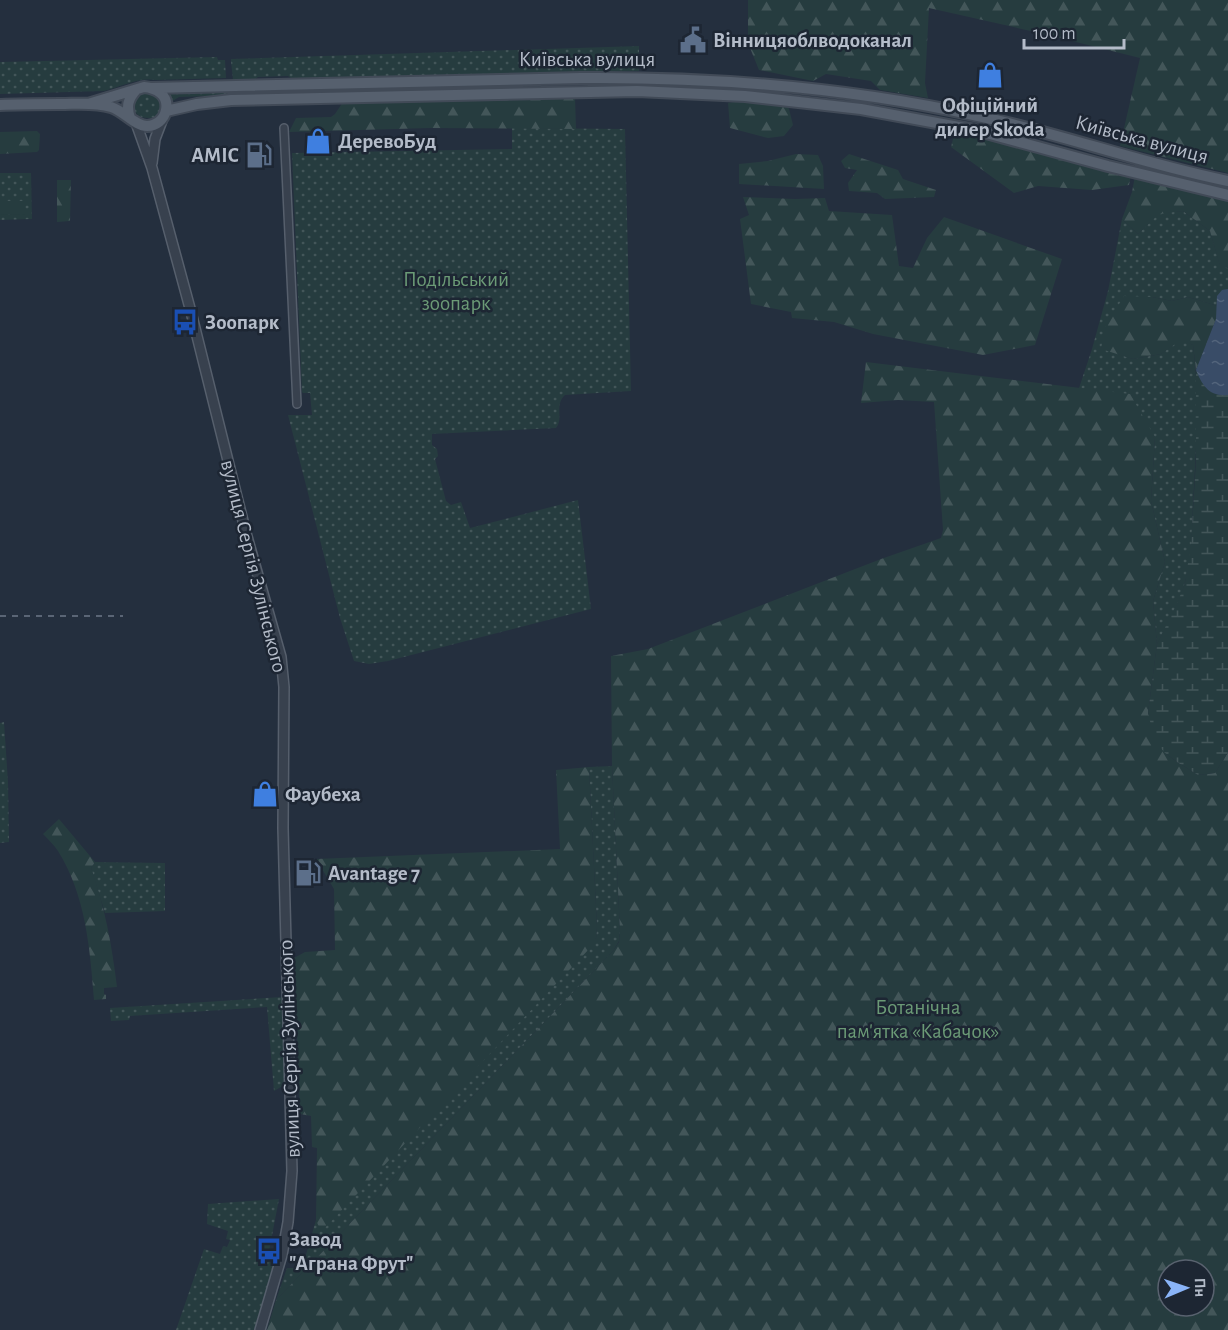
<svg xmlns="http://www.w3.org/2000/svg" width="1228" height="1330" viewBox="0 0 1228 1330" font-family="'Alegreya Sans',sans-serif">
	<defs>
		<pattern id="grass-dots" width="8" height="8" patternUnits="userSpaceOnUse" patternTransform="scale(1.5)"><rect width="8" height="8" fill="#263c3f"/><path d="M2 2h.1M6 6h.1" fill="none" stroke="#435659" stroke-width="1.8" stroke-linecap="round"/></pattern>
		<pattern id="forest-firs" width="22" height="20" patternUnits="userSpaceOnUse" patternTransform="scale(1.5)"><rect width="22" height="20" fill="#263c3f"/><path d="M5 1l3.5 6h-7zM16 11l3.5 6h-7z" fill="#435659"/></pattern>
		<pattern id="wetland-marsh" width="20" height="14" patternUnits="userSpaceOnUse" patternTransform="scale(1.5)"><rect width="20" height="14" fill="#263c3f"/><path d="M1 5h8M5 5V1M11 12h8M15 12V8" fill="none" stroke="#435659"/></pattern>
		<pattern id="water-ripples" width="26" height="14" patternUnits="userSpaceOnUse" patternTransform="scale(1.5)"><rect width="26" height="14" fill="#394c67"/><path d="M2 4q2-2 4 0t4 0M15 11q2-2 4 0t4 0" fill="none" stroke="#53647b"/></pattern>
	</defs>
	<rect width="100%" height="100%" fill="#242f3e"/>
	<path fill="url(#grass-dots)" d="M639,46v25l-347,8 -4,-3 -30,1 -4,3h-21l-2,-19v-2z
		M217,57l1,3h7l1,18 -70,2c-18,-3 -35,7 -52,11l-104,3v-32z
		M153,90l10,13 -4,12c-11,7 -29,2 -25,-14 1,-3 4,-7 6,-9z
		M315,90l1,2 -1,1 -136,4 -8,5 -3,-8h11z
		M512,128l113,1 6,262 -66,4c-11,10 -1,23 -9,33l-124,6v11l5,4 1,7 -3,3 11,42 5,4 10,-3 9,26 108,-28 13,109 -203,52 -19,3 -15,-3 -14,-43 -52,-203h24l-2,-22h-7l-1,-1 -10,-239 220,-4z
		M0,173h31l1,46 -32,1z
		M1183,211l27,20 10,34 8,3v22l-7,17 -33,-10 -16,4 -20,-4 -51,51 32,11 28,-5 20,-15 12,6c7,52 3,106 0,159 -1,27 -1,56 -9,82 -6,20 -17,39 -27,58l-4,-43 12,-39 -14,-61 4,-64 -76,-49 13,-39 16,-58 14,-72 16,15 21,-21z
		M4,722l4,60 1,60 -9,1v-120z
		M612,766l8,165 -1,10 -6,10 -337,349 11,-32h13l3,-3 13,-45 5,11 275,-293 1,-11 -8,-160z
		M95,862l70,1v48l-60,2 -14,-45z
		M282,997l4,87 -12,7 -7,-84 -137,9 -1,4 -18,1 -1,-13z
		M279,1199l-10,52 13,4 -22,75h-84l28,-81 16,5 3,-8 4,1 3,-7 -4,-1 2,-8 -21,-7 1,-20z"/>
	<path fill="url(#forest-firs)" fill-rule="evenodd" d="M748,0h480v173l-108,-27 20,-88 -96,-24 -115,-26 -4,75 3,15 -48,-8 -9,-9 -45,-7 -13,7 -54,-11 -11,-27z
		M575,97l1,32 -146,-1 -141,4 7,-14 35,-1 4,-3 8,-12z
		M739,101l49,4 5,20 -9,11 -16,2 -38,-10 -2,-25z
		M37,131l3,3 -1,16 -2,2 -37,2v-22z
		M955,131l176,44 -2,10 -37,5 -54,-4 -24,7 -63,-46z
		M796,154l22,1 5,11 1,23 -85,-5v-20l29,-3z
		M849,154l49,16 5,9 33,11 -2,7 -49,2 -8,-6 -28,-2 -1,-8 9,-13 -12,-2 -4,-7z
		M1135,176l93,23v69l-8,-2 -10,-35 -27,-20 -24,3 -21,20 -16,-15 10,-27z
		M57,180h14l-1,41 -13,1z
		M743,197l52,2 30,-1 4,13 63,4 7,51 14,2 14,-30 17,-21 118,42 -27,86 -52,10 -110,-21 -39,-12 -42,-4 -1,-6 -40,-8 -11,-85 9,-4z
		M1124,296l28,1 20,4 16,-4 33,10 -25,63 -3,-25 -12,-5 -20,14 -28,5 -32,-10 4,-22z
		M866,362l264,32 25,43 -4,64 14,61 -12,39 4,43 -9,69 17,40 12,9 21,13 17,-2 13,-21v578h-961l9,-30 337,-349 6,-9 1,-11 -8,-165 -1,-110 37,-7 233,-90 60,-21 2,-8 -9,-128 -36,-2 -37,3zM1168,1270h36v36h-36z
		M589,767l8,160 -1,11 -6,10 -269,284 -5,-12 1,-72 -5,-1 -1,-31 -11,-2 -6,-156 11,-6 30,-2 -1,-61 -18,-30 244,-10 -4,-79z
		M59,819l36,43 -4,6c14,39 21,78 26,119l-13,1v6l2,1v4l-12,1c-4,-51 -8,-104 -36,-149 -4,-6 -10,-12 -15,-17z"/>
	<path fill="url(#wetland-marsh)" d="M1228,290v462l-13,21 -17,2 -21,-13 -12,-9 -10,-12 -7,-28 9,-69 20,-40 8,-21 6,-40 5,-83v-90z"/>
	<path fill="#263c3f" d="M0,201h25v14l-25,-1z"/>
	<path fill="url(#water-ripples)" d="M1228,289v106c-19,2 -26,-10 -32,-25l20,-51 1,-23 5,-6z"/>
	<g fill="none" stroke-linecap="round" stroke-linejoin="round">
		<g stroke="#565f6c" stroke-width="10">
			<path id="minor" d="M284,128l13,276"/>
		</g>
		<g stroke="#565f6c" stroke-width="12">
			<path id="tertiary" d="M136,123l16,45 39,144 55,221 35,124 3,30 -1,141 9,343 -4,51 -6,33 -22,75
				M152,163l3,-24 8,-21"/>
		</g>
		<g stroke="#414a57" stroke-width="14">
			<path id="primary" d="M152,88l429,-10c134,-1 266,9 397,38 84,18 165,48 250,65
				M0,105c20,-1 40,-1 60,-1 17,0 35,-2 51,3 13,4 24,19 36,19 9,0 17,-6 19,-16 3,-15 -10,-22 -22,-23l-56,17
				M166,111l31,-7 34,-4 406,-9 108,5 116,13 114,21 133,36 120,29
				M130,118c-4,-12 -2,-19 6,-28"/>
		</g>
		<use href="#minor" stroke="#38414e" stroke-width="7"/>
		<use href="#tertiary" stroke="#38414e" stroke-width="9"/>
		<use href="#primary" stroke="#56606e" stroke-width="10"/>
		<path stroke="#5a6575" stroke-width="2" stroke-dasharray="6 6" stroke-linecap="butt" d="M0,616h123"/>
	</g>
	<defs>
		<g id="civic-bare" transform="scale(2.07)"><path d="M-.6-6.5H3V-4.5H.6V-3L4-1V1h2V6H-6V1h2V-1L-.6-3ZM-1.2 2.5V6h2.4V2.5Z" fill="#5c6f8a" stroke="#1d2633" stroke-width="2.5" paint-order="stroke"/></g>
		<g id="shop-bare" transform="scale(2.07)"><path d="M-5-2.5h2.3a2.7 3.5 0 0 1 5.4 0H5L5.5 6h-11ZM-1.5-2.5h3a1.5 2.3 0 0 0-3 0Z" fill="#3f7fe0" stroke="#1d2633" stroke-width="2.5" paint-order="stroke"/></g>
		<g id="fuel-bare" transform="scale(2.07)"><path d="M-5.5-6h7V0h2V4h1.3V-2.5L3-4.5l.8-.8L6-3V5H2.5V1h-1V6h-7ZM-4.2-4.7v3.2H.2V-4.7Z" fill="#5c6f8a" stroke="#1d2633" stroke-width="2.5" paint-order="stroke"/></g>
		<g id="bus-bare" transform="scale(2.07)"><path d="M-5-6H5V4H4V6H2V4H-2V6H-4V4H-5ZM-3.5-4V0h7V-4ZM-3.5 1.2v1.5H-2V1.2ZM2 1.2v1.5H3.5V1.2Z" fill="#1a4fb4" stroke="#1d2633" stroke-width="2.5" paint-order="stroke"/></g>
	</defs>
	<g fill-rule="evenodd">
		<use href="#civic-bare" x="693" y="40"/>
		<use href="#shop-bare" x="990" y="75"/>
		<use href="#shop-bare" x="318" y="141"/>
		<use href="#fuel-bare" x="259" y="155"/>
		<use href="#bus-bare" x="185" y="322"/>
		<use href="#shop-bare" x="265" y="794"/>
		<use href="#fuel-bare" x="308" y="873"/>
		<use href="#bus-bare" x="269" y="1251"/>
	</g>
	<g text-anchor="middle" stroke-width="5" stroke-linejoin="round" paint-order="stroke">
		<g font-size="21" font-weight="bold" fill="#b4bcc9" stroke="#1d2633" text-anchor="start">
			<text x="713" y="47">Вінницяоблводоканал</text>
			<text x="990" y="112" text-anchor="middle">Офіційний<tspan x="990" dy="24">дилер Skoda</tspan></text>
			<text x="338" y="148">ДеревоБуд</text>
			<text x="239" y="162" text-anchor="end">АМІС</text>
			<text x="205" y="329">Зоопарк</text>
			<text x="285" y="801">Фаубеха</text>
			<text x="328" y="880">Avantage 7</text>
			<text x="289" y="1246">Завод<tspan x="289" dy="24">"Аграна Фрут"</tspan></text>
		</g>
		<g font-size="21" fill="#b4bcc9" stroke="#1d2633">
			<text x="587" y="66">Київська вулиця</text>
			<text transform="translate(1142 139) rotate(15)" y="7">Київська вулиця</text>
			<text transform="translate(254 566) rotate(76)" y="7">вулиця Сергія Зулінського</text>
			<text transform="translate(289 1049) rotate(-92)" y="7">вулиця Сергія Зулінського</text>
		</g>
		<g font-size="21" fill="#6b9a76" stroke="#1d2633">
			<text x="456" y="286">Подільський<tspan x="456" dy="24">зоопарк</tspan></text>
			<text x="918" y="1014">Ботанічна<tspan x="918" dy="24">пам'ятка «Кабачок»</tspan></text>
		</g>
	</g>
	<g transform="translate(1186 1288) rotate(88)"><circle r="28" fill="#1d2633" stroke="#59626f" stroke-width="1.5"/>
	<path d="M0-4.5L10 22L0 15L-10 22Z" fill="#8ab4f8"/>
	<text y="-9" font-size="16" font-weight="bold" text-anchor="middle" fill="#b4bcc9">Пн</text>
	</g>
	<path d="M1024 39v9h100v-9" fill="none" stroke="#b4bcc9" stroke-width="3"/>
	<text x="1033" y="39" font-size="18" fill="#b4bcc9" stroke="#1d2633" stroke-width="4.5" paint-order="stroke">100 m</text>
</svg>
